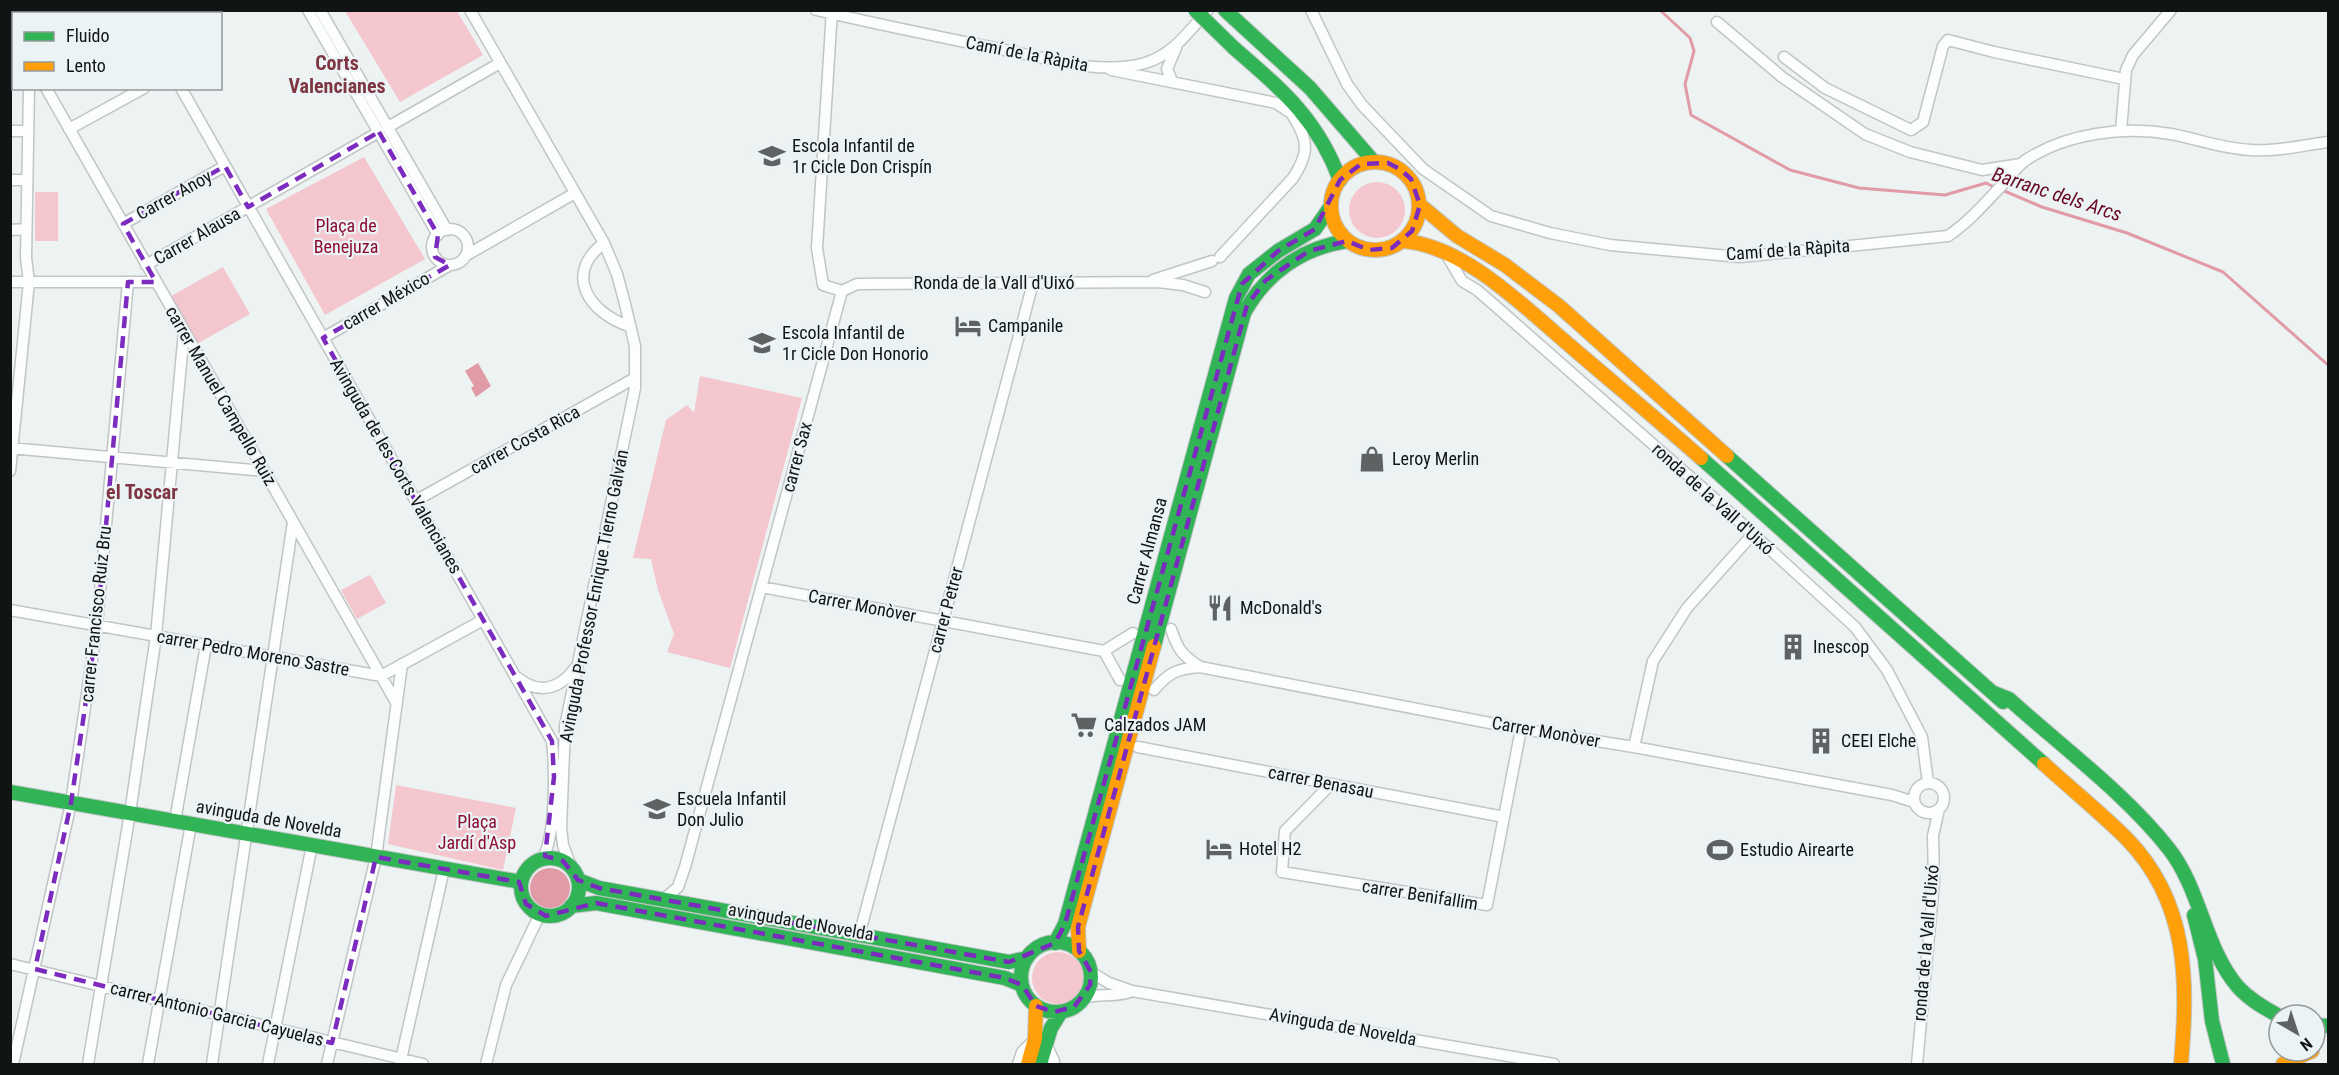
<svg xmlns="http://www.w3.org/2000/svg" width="2339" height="1075" viewBox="0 0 2339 1075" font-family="'Roboto Condensed',sans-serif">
	<rect width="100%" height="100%" fill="#edf2f2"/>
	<path fill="#f3c7cd" d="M345,11h112l26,44 -83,47z
		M364,157l61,102 -100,56 -59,-106z
		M1349 210a28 28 0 1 1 56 0a28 28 0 1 1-56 0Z
		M35,192h23v49h-23z
		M223,267l27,47 -57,32 -27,-47z
		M700,376l102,22 -72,270 -63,-16 7,-18 -16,-44 -7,-31 -18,-1 33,-138 21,-15 7,8z
		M370,575l16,28 -29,16 -16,-29z
		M396,785l120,23 -13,62 -115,-26z
		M1032 978a26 26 0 1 1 52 0a26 26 0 1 1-52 0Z"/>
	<path fill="#e19ba6" d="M478,363l13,23 -15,11 -5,-9 3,-2 -9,-15z
		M530 888a20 20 0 1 1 40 0a20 20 0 1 1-40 0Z"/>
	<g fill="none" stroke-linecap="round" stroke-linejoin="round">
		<path stroke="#e19ba6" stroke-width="3" d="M1660,10l30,28 4,13 -9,33 6,31 99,55 69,18 86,7 41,-12 10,5
			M2002,190l40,17 85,26 96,39 105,93"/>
		<g stroke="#c2c5c5" stroke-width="13">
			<path id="street" d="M136,10l2,4
				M308,10l130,225
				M320,10l127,220
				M470,10l134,233 13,31 8,30 10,42v42l-70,338 -4,102 2,17 8,22
				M816,10c61,14 123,27 184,39 47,9 99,27 145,14 28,-8 45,-33 63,-53
				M1311,10l36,74 15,21 61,64 68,47 59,17 60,12 130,12 208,-21c22,-15 38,-34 56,-53 7,-8 13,-17 22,-23 41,-27 98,-34 145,-26 27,5 52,15 80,16 25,2 53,-5 77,-8
				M31,14v-4
				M1717,22l65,55 83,57 45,18 72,18 39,-6
				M1784,57l41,31 86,42 12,-8 20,-76 5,-6 46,12 130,27
				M1111,70l165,33 24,16
				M10,77h4
				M1172,81l-5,-12 9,-21
				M46,88l351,616
				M181,88l371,653c3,28 4,93 -9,117
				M388,127l112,-64
				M69,129l75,-41
				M10,131h18
				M2121,131l5,-61 7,-15 38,-45
				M10,180h17
				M123,224l102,-58
				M432 247a18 18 0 1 1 36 0a18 18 0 1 1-36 0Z
				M10,230l16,-1
				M604,243c-41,31 -15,70 25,83
				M1446,254l16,27 15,9 23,20 206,181 149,136 32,43 35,67 6,46
				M465,256l110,-63
				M1220,257l73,-79c16,-25 16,-37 0,-62
				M146,265l233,-133
				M1153,280l59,-19
				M10,282h146
				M842,291l15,-7 301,-2 25,3 22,7
				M323,338l127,-73
				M10,448l254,23
				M10,471l19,-189 -3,-24 3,-170
				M415,501l220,-123
				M761,587l343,64 29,-18
				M10,610l371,66 102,-56
				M1171,629c7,21 11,26 29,38
				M1104,651l16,29
				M518,678c21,17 42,11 57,-10
				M1154,690c15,-18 23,-21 46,-23l321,62 113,18 258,48 22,7
				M1138,747l366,70
				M1634,747l19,-86 34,-53 65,-73
				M1914 798a15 15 0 1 1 30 0a15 15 0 1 1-30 0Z
				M1331,784l-46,47 -3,41 205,33 34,-176
				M175,821l31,-176
				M664,899l14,-12 7,-20 157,-576 -19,-6 -6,-37 15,-238
				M859,936l174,-653
				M10,964l413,100
				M1091,972l18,11 23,8 422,73
				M1084,998c15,-5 33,0 48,-7
				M1046,1044l8,17 -1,3
				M13,1064l58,-261 26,-178 31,-343
				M88,1064l42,-251 26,-177 28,-305
				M148,1064l43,-240
				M212,1064l81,-542
				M268,1064l44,-219
				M327,1064l49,-207 26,-193
				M400,1064l44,-195
				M486,1064l20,-79 34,-71
				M1018,1064l4,-12 10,-10
				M1917,1064l17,-182 -1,-46 6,-27"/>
		</g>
		<g stroke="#c2c5c5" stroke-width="16">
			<path id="fast" d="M1225,10l85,78 64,74
				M1234,48c48,42 83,70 106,132
				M1727,456l276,246
				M1701,458l343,306
				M1154,646l90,-333c22,-40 58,-65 103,-72
				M1994,693l15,6c52,47 117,95 160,150 32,41 35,98 69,138 12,13 26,21 41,29
				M10,792l511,90
				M521 887a29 29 0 1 1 58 0a29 29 0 1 1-58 0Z
				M578,880l21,8 410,74 18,-4
				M571,906l25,-3 409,75 17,7
				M2194,915l11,44 7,62 11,43
				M1021 977a35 35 0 1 1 70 0a35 35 0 1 1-70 0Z
				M1055,943l10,-19 171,-626 13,-24 29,-23 37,-22 16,-23
				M2315,1025l13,1
				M1040,1064l11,-36 10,-16"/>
		</g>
		<g stroke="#c2c5c5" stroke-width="16">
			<path id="slow" d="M1331 206a44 44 0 1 1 88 0a44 44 0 1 1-88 0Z
				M1420,205l37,31 48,29 54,41 168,150
				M1403,241c64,5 125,70 172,109 42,36 84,71 126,108
				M2044,764c27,25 56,48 82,74 63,64 62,143 55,226
				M1079,951l-1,-24 76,-281
				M1028,1064l7,-25 1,-33
				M2283,1064l29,-13"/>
		</g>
		<use href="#street" stroke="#fcfdfd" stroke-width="10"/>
		<use href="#fast" stroke="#30b455" stroke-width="14"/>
		<use href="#slow" stroke="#ff9f0a" stroke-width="14"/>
		<g stroke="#c9cbcb" stroke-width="16" stroke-linecap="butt">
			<path id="fast-bridge" d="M1195,10l39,38"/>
		</g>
		<use href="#fast-bridge" stroke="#30b455" stroke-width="14"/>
	</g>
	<path fill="none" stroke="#7b2cbf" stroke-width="4.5" stroke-dasharray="12 8" stroke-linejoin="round" d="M379,132l59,103 -3,22 15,8 -127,73 229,403 2,36 -9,79 18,5 15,19 21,8 410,74 46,-19 10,-19 177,-640 36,-33 37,-22 25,-49 21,-16 27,-1 12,6 11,10 9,26 -8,26 -20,17 -23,2 -22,-9 -38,10 -43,29 -19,25 -169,622 1,24 12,21 -1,13 -16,22 -20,5 -18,-6 -14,-21 -17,-7 -409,-75 -50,13 -20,-12 -7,-22 -143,-25 -44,186 -297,-74 36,-166 26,-178 31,-343h28l-33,-58 102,-58 23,41z"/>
	<defs>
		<g id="school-bare" transform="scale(2.07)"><path d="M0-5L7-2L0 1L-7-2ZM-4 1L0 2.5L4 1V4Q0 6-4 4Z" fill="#5e6262" stroke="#ebf3f4" stroke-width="2.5" paint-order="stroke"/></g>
		<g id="hotel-bare" transform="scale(2.07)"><path d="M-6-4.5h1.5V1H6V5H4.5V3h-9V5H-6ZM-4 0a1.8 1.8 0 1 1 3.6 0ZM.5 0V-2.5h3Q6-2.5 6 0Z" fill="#5e6262" stroke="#ebf3f4" stroke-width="2.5" paint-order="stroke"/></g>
		<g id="shop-bare" transform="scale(2.07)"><path d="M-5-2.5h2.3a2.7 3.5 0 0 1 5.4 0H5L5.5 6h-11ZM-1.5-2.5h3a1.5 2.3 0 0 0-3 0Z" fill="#5e6262" stroke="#ebf3f4" stroke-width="2.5" paint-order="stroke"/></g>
		<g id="restaurant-bare" transform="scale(2.07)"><path d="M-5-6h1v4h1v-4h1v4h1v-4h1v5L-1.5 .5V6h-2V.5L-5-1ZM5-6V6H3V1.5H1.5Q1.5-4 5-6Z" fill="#5e6262" stroke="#ebf3f4" stroke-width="2.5" paint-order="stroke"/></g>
		<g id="building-bare" transform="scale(2.07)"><path d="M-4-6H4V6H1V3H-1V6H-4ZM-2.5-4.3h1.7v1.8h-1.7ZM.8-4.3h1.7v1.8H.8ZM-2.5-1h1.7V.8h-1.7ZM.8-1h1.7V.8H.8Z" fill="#5e6262" stroke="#ebf3f4" stroke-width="2.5" paint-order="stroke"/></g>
		<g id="supermarket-bare" transform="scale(2.07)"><path d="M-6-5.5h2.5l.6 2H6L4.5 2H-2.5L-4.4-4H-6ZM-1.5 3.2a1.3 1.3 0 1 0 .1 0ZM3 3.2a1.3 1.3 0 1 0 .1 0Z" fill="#5e6262" stroke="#ebf3f4" stroke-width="2.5" paint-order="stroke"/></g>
		<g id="stadium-bare" transform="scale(2.07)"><path d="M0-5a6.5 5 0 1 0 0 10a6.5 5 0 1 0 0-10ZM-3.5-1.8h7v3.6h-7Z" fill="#5e6262" stroke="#ebf3f4" stroke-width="2.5" paint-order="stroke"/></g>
	</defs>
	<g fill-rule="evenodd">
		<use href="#school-bare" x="772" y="156"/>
		<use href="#hotel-bare" x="968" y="326"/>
		<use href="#school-bare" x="762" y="343"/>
		<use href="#shop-bare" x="1372" y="459"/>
		<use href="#restaurant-bare" x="1220" y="608"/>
		<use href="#building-bare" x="1793" y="647"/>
		<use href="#supermarket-bare" x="1084" y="725"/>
		<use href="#building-bare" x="1821" y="741"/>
		<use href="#school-bare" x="657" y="809"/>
		<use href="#hotel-bare" x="1219" y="849"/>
		<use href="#stadium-bare" x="1720" y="850"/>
	</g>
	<g text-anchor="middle" stroke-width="4.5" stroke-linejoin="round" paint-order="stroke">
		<g font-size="18" fill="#111414" stroke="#ebf3f4">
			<text transform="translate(1027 54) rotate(11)" y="6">Camí de la Ràpita</text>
			<text transform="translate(174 195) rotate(-29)" y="6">Carrer Anoy</text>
			<text transform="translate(197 236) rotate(-30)" y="6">Carrer Alausa</text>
			<text transform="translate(1788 250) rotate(-4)" y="6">Camí de la Ràpita</text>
			<text x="994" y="289">Ronda de la Vall d'Uixó</text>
			<text transform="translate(386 301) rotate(-30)" y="6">carrer México</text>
			<text transform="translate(221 396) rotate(60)" y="6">carrer Manuel Campello Ruiz</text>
			<text transform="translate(525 440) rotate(-29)" y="6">carrer Costa Rica</text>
			<text transform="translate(797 457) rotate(-75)" y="6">carrer Sax</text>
			<text transform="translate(396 466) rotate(60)" y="6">Avinguda de les Corts Valencianes</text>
			<text transform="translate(1713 499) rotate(42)" y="6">ronda de la Vall d'Uixó</text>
			<text transform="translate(1147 551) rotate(-75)" y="6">Carrer Almansa</text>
			<text transform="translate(594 596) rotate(-79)" y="6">Avinguda Professor Enrique Tierno Galván</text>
			<text transform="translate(862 606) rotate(11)" y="6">Carrer Monòver</text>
			<text transform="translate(946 610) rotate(-75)" y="6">carrer Petrer</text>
			<text transform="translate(96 614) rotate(-84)" y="6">carrer Francisco Ruiz Bru</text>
			<text transform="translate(253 653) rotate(10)" y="6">carrer Pedro Moreno Sastre</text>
			<text transform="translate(1546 732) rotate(10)" y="6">Carrer Monòver</text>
			<text transform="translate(1321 782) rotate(11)" y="6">carrer Benasau</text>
			<text transform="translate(269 819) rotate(10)" y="6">avinguda de Novelda</text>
			<text transform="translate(1420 895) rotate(9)" y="6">carrer Benifallim</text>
			<text transform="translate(801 922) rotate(10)" y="6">avinguda de Novelda</text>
			<text transform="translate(1926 943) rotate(-85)" y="6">ronda de la Vall d'Uixó</text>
			<text transform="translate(217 1014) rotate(14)" y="6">carrer Antonio Garcia Cayuelas</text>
			<text transform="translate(1343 1027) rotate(10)" y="6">Avinguda de Novelda</text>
		</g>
		<g font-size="18" fill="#111414" stroke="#ebf3f4" text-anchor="start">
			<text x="792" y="152">Escola Infantil de<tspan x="792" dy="21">1r Cicle Don Crispín</tspan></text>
			<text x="988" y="332">Campanile</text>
			<text x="782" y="339">Escola Infantil de<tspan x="782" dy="21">1r Cicle Don Honorio</tspan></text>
			<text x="1392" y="465">Leroy Merlin</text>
			<text x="1240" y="614">McDonald's</text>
			<text x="1813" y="653">Inescop</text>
			<text x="1104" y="731">Calzados JAM</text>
			<text x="1841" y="747">CEEI Elche</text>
			<text x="677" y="805">Escuela Infantil<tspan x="677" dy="21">Don Julio</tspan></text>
			<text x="1239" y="855">Hotel H2</text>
			<text x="1740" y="856">Estudio Airearte</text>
		</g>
		<g font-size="18" fill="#8b0b34" stroke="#ebf3f4">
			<text x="346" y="232">Plaça de<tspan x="346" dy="21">Benejuza</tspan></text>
			<text x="477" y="828">Plaça<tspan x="477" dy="21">Jardí d'Asp</tspan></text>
		</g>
		<g font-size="20" font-weight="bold" fill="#7e3642" stroke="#ebf3f4">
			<text x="337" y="70">Corts<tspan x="337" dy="23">Valencianes</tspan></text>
			<text x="142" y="499">el Toscar</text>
		</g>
		<g font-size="20" font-style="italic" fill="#690a26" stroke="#ebf3f4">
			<text transform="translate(2057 194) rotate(18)" y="7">Barranc dels Arcs</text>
		</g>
	</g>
	<rect width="2339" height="1075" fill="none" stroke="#111414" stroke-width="24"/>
	<rect x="12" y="12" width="210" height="78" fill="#ebf3f4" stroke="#949a9a" stroke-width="1.5"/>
	<rect x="24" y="32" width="30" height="9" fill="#30b455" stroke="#949a9a" stroke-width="1.5"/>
	<text x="66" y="42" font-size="18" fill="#111414">Fluido</text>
	<rect x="24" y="62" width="30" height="9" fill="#ff9f0a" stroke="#949a9a" stroke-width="1.5"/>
	<text x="66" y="72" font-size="18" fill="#111414">Lento</text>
	<g transform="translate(2297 1033) rotate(141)"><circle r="28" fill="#ebf3f4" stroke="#949a9a" stroke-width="1.5"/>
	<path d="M0-4.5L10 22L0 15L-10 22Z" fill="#5e6262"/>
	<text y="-9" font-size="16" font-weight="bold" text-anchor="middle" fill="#111414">N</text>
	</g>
</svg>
